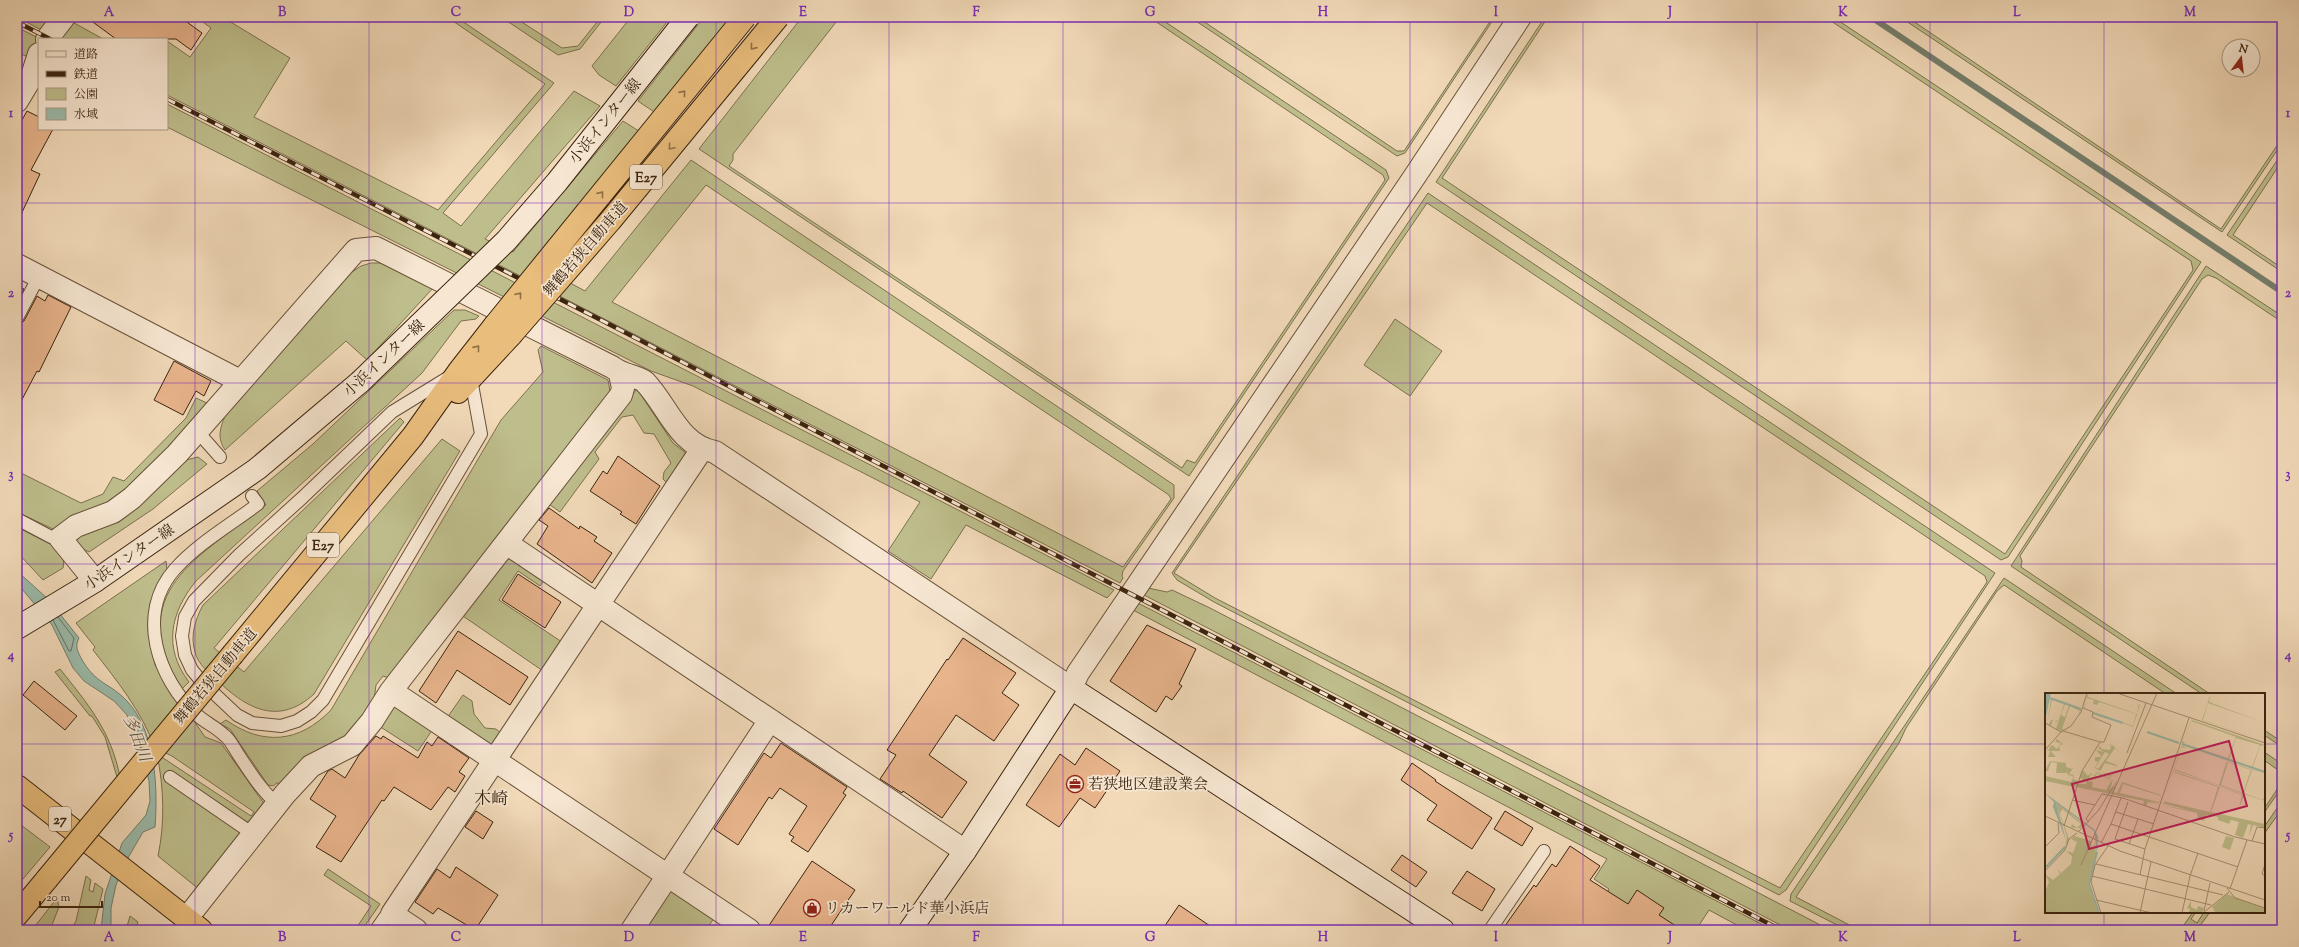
<svg xmlns="http://www.w3.org/2000/svg" width="2299" height="947" viewBox="0 0 2299 947" font-family="'Sorts Mill Goudy','Noto Serif JP',serif">
	<rect width="100%" height="100%" fill="#f2dab9"/>
	<filter id="stains"><feTurbulence type="fractalNoise" baseFrequency=".005" numOctaves="4"/><feColorMatrix values="0 0 0 0 .2 0 0 0 0 .09 0 0 0 0 .02 0 0 0 .5 -.17"/></filter>
	<radialGradient id="worn" r=".72"><stop offset=".6" stop-color="#630" stop-opacity="0"/><stop offset="1" stop-color="#630" stop-opacity=".3"/></radialGradient>
	<path fill="#bebe8c" stroke="#7c714e" fill-rule="evenodd" d="M17,17h42l-16,14z
		M196,17h37l-4,4 61,37 -36,59 184,93 107,-126 -98,-67h9l98,66 -111,130 18,13 113,-135 26,15 -115,133 28,13 110,-131 19,12 -107,131 50,27 106,-131 483,325v13l-51,73 -1,5 1,2 -3,5 -953,-488v-54l23,16 21,-29zM706,185l463,310 2,4 -48,68 -511,-265z
		M501,17h13l48,31 16,-2 23,-29h4l-25,32 -22,6z
		M631,17h40l-55,69 -17,-11 -7,-9z
		M704,17h31l-78,97 -19,-13z
		M802,17h38l-107,137v6l-4,6 453,302 5,-8 8,3 190,-283 -2,-5 -234,-158h9l228,153 3,8 -200,298 -490,-327z
		M1190,17h7l200,134h7l89,-134h2l-90,136 -8,3z
		M1545,17h3l-106,161 563,376 188,-284 -2,-9 -366,-244h8l368,245 -193,295 -7,3 -565,-378z
		M1900,17h7l314,212 61,-91v5l-60,89z
		M67,19l36,20h-44z
		M17,27l23,12 -8,20 -15,-7z
		M167,104l947,486 -7,8 -141,-73 -35,54 -43,-28 32,-49 -227,-116 -42,-15 -484,-244z
		M2282,153v8l-49,74 49,33v4l-55,-37z
		M1428,193l567,380 -209,317 -7,5 -565,-293 -37,-22 -5,-7zM1427,203l558,373 2,6 -207,306 -565,-290 -41,-25z
		M371,263h10l52,25 -66,72 -21,-19 -121,109c-8,-12 -5,-22 0,-34l124,-142 12,-8z
		M2206,266l76,50v6l-66,-44 -8,-3 -6,4 -182,277 2,5 -1,6 189,127h-8l-191,-128z
		M454,310h11l14,6 -3,3 -15,2 -39,52 -226,208c-26,32 -33,67 -7,101l-7,7c-60,-97 16,-131 84,-184l-9,-14 56,-47z
		M1395,319l47,32 -32,45 -46,-31z
		M541,346l67,34 3,17 -219,282 -9,-3 -7,9 -2,15 -27,40 -65,44 -5,-1 -4,3 -5,-1 -38,-56 -10,-5 6,-4c37,26 73,23 105,-10l170,-290 42,-48 -5,-22z
		M637,389l36,54 13,10 -19,30 -4,-4 1,-7 7,-9 -17,-29 -10,-1 -11,-18 -11,2 -27,35 4,7 -39,53 -14,-10z
		M196,398l13,6 -36,41 -64,61 -56,23 -36,-17v-41l64,32 22,-9 10,-17 11,4 62,-63z
		M400,418l4,4 -190,226 30,24 198,-233 18,12 -146,243c-35,32 -67,15 -96,-13 -9,-9 -20,-16 -23,-29 -5,-16 0,-32 8,-47z
		M198,457l9,7 -54,45 -64,43 -16,-8 4,-10 105,-73z
		M17,527l39,20c6,6 9,12 7,21l-20,12 -26,-28z
		M506,555l39,24 -5,7 -22,-15 -19,29 63,42 -19,29 -83,-57z
		M166,561l1,8 -11,17 -6,20 -2,23 7,36 21,35 16,18 13,19 16,6 44,62 -14,18 -4,-1 -78,-52 -5,8 80,56 -44,56 -42,-34c7,-34 6,-67 -1,-102l94,62 3,-4 -82,-56 -17,-8c-14,-38 -38,-67 -62,-98l2,-3 -19,-24z
		M2004,578l173,116h-11l-162,-109 -7,6 -91,137 -7,15 -103,154 63,33h-12l-57,-29 1,-7z
		M1148,588l19,4 5,-2 38,18 620,322h-40l-646,-335z
		M1138,603l635,327h-27l-37,-20 -13,20h-94l3,-32 4,-9 -15,-10 13,-20 -474,-249z
		M60,669c28,35 51,62 60,108h-3l-12,-40 -13,-21h-2l-35,-44z
		M463,695l9,6 2,13 11,14 11,1 6,5 -9,14 -43,-30 -1,-3z
		M393,706h5l35,23 -15,22 -39,-25z
		M2264,730l18,12v5l-18,-12z
		M2264,752l18,12v9l-18,-13z
		M2282,782v5l-18,26v-4z
		M2282,801v8l-18,25v-7z
		M17,822l33,25 -33,39z
		M328,869l52,35 -18,26h-7l16,-24 -47,-31z
		M86,876l5,4 -2,10 4,2 2,-9 8,6 -10,41h-22l5,-9z
		M673,891l41,27 -8,12h-66l26,-38z
		M57,898l2,9 -9,23h-18z
		M2193,912h3l-5,7 6,4 7,-11h6l-13,18h-14l-2,-1z
		M130,916l8,6 -3,8h-9z"/>
	<path fill="#9cbbab" stroke="#757f6d" d="M17,571l31,28 31,39c-4,8 -2,12 2,20 15,27 28,24 46,43 29,31 31,87 28,126l-12,5 -18,31 -9,22 -5,23v22h-10l4,-36 17,-51 24,-28 4,-14 -1,-20 -8,-31 -14,-35 -13,-14 -30,-20 -11,-13 -21,-43 -35,-42z"/>
	<g fill="none" stroke-linecap="round" stroke-linejoin="round">
		<path stroke="#6b705d" stroke-width="1" d="M53,620l16,31h2l3,-13 -16,-21"/>
		<path stroke="#757f6d" stroke-width="6" d="M1871,17l411,275"/>
	</g>
	<path fill="#e8b48c" stroke="#3a240f" d="M86,17h94l22,16 -11,17 -15,-11h-60z
		M27,111l12,6v12h14l-22,41 9,4 -23,49v-94z
		M17,286l7,3 -7,13z
		M48,295l23,12 -32,65 -2,-1 -20,38v-84l7,-4 13,-25 8,5z
		M174,361l37,20 -7,15 -8,-5 -13,24 -29,-15z
		M618,456l42,30 -24,38 -16,-10 2,-2 -32,-21 13,-20 4,3z
		M549,508l30,21 1,-3 17,11 -3,4 18,12 -20,30 -55,-39 11,-18 -9,-6z
		M518,574l43,28 -16,26 -43,-28z
		M1147,625l49,24 -17,35 3,2 -10,14 -6,-4 -10,16 -46,-31z
		M458,631l70,46 -18,28 -53,-35 -21,33 -17,-12z
		M963,638l53,35 -14,20 17,12 -25,36 -38,-26 -27,40 38,27 -25,36 -39,-27 -1,2 -22,-14 16,-24 -9,-5 60,-91 1,1z
		M34,681l43,35 -12,14 -42,-35z
		M376,736l5,3 2,-3 35,22 9,-16 5,4 6,-9 31,21 -10,14 6,4 -10,16 -7,-5 -17,23 -37,-23 -10,14 -2,-1 -41,62 -25,-15 20,-31 -26,-17 18,-28 4,-2 13,9 14,-23z
		M781,743l66,44 -4,6 3,2 -38,57 -17,-11 3,-4 -5,-3 18,-28 -27,-18 -8,11 -3,-2 -31,48 -24,-16 50,-76 7,5z
		M1086,748l34,23 -25,37 -15,-10 -21,29 -33,-22 34,-51 15,11z
		M1412,763l24,17 -1,1 57,37 -20,31 -45,-29 10,-15 -36,-25z
		M476,811l17,11 -10,17 -18,-12z
		M1505,811l28,17 -11,18 -28,-17z
		M1570,846l30,20 -10,14 38,24 9,-14 27,18 -5,7 23,15h-180l32,-45 2,2 16,-23 4,3z
		M1402,855l25,17 -11,15 -25,-17z
		M812,861l43,29 -27,40h-62z
		M456,867l42,28 -23,35 -37,-22 -5,6 -18,-12 22,-33 13,9z
		M1467,871l28,18 -13,22 -30,-18z
		M1179,905l37,25h-54z"/>
	<g fill="none" stroke-linecap="round" stroke-linejoin="round">
		<g stroke="#68523a" stroke-width="14">
			<path id="lane" d="M17,318l22,-42
				M449,377l-57,35 -90,86 -63,57 -45,46 -9,16 -3,19 3,19 7,15 10,12 35,33 15,8 29,3 16,-5 14,-9 12,-12 158,-266 -10,-55
				M197,431l23,26
				M252,496l6,8c-28,21 -61,40 -83,65 -40,45 -17,110 22,146 9,8 19,12 27,20 6,4 10,13 14,19 12,18 23,36 39,50
				M17,519l34,18 9,1
				M170,777l83,57
				M376,930l9,-13 7,-3
				M1490,930l54,-79"/>
		</g>
		<g stroke="#68523a" stroke-width="24">
			<path id="street" d="M47,39l17,-22
				M17,101l15,-25 7,-22
				M17,265l223,116
				M620,374l3,14 -2,7 -230,296 358,239
				M506,543l459,308
				M95,581l-35,-43 16,-12 37,-14 19,-14 45,-44 179,-204 20,-2 236,119c10,8 28,10 33,15 23,24 33,63 70,70l356,236 7,-15 337,-497 105,-159
				M187,918l98,-124 26,-28 41,-21 20,-24 19,-30
				M416,930l-24,-16 310,-465
				M632,930l138,-210"/>
		</g>
		<g stroke="#3a240f" stroke-width="24">
			<path id="secondary" d="M17,628l78,-47 162,-112 103,-87
				M910,930l55,-79 106,-163 372,242"/>
		</g>
		<g stroke="#3a240f" stroke-width="24">
			<path id="highway" d="M458,392l53,-57
				M233,654l180,-218 46,-65 36,-46
				M17,786l184,144
				M17,915l30,-36"/>
		</g>
		<use href="#lane" stroke="#f7e7d2" stroke-width="12"/>
		<use href="#street" stroke="#f7e7d2" stroke-width="22"/>
		<use href="#secondary" stroke="#f7e7d2" stroke-width="22"/>
		<use href="#highway" stroke="#e9bd7c" stroke-width="22"/>
		<g stroke="#3a240f" stroke-width="4.5">
			<path id="rail" d="M17,22l33,17
				M167,99l432,220 1182,611"/>
		</g>
		<use href="#rail" stroke="#f7e7d2" stroke-width="3" stroke-dasharray="9" stroke-linecap="butt"/>
		<g stroke="#3a240f" stroke-width="24" stroke-linecap="butt">
			<path id="secondary-bridge" d="M360,382l146,-141 51,-59 131,-165"/>
		</g>
		<g stroke="#3a240f" stroke-width="24" stroke-linecap="butt">
			<path id="highway-bridge" d="M495,325l250,-308
				M511,335l99,-114 168,-204
				M47,879l186,-225"/>
		</g>
		<use href="#secondary-bridge" stroke="#f7e7d2" stroke-width="22"/>
		<use href="#highway-bridge" stroke="#e9bd7c" stroke-width="22"/>
	</g>
	<defs><path id="oneway-chevron" d="M-2-3.5L2.5 0L-2 3.5" fill="none" stroke-width="1.6" stroke-linecap="round" stroke-linejoin="round"/></defs>
	<g stroke="#927046">
		<use href="#oneway-chevron" transform="translate(753 47) rotate(129)"/>
		<use href="#oneway-chevron" transform="translate(683 93) rotate(-51)"/>
		<use href="#oneway-chevron" transform="translate(671 147) rotate(130)"/>
		<use href="#oneway-chevron" transform="translate(601 194) rotate(-51)"/>
		<use href="#oneway-chevron" transform="translate(519 295) rotate(-51)"/>
		<use href="#oneway-chevron" transform="translate(477 348) rotate(-51)"/>
	</g>
	<path fill="none" stroke="#7b2cbf" stroke-width="1" stroke-opacity="0.55" d="M195,17v913M369,17v913M542,17v913M716,17v913M889,17v913M1063,17v913M1236,17v913M1410,17v913M1583,17v913M1757,17v913M1930,17v913M2104,17v677M17,203h2265M17,383h2265M17,564h2265M17,744h2029M2264,744h18M2104,912v18"/>
	<defs>
		<g id="office-ring" transform="scale(0.9)"><circle r="9.5" fill="#f7e7d2" stroke="#8f2418" stroke-width="1.5"/><path d="M-6-3h4V-5.5h4V-3h4V5H-6ZM-1-4.5V-3h2v-1.5ZM-6 0V1H6V0Z" fill="#8f2418"/></g>
		<g id="shop-ring" transform="scale(0.9)"><circle r="9.5" fill="#f7e7d2" stroke="#8f2418" stroke-width="1.5"/><path d="M-5-2.5h2.3a2.7 3.5 0 0 1 5.4 0H5L5.5 6h-11ZM-1.5-2.5h3a1.5 2.3 0 0 0-3 0Z" fill="#8f2418"/></g>
	</defs>
	<g fill-rule="evenodd">
		<use href="#office-ring" x="1075" y="784"/>
		<use href="#shop-ring" x="812" y="908"/>
	</g>
	<g text-anchor="middle" stroke-width="3.5" stroke-linejoin="round" paint-order="stroke">
		<g fill="#f7e7d2" stroke="#735e4a" stroke-width="1">
			<rect x="630" y="165" width="32" height="24" rx="3"/>
			<rect x="307" y="533" width="32" height="24" rx="3"/>
			<rect x="49" y="807" width="22" height="24" rx="3"/>
		</g>
		<g font-size="14" font-weight="bold" fill="#3a240f">
			<text x="646" y="182">E27</text>
			<text x="323" y="550">E27</text>
			<text x="60" y="824">27</text>
		</g>
		<g font-size="15" fill="#3a240f" stroke="#f7e7d2">
			<text transform="translate(605 121) rotate(-51)" y="5">小浜インター線</text>
			<text transform="translate(585 249) rotate(-49)" y="5">舞鶴若狭自動車道</text>
			<text transform="translate(384 358) rotate(-43)" y="5">小浜インター線</text>
			<text transform="translate(129 557) rotate(-34)" y="5">小浜インター線</text>
			<text transform="translate(215 676) rotate(-50)" y="5">舞鶴若狭自動車道</text>
		</g>
		<g font-size="15" fill="#3a240f" stroke="#f7e7d2" text-anchor="start">
			<text x="1088" y="789">若狭地区建設業会</text>
			<text x="825" y="913">リカーワールド華小浜店</text>
		</g>
		<g font-size="16" font-style="italic" fill="#57513e" stroke="#f7e7d2">
			<text transform="translate(138 738) rotate(69)" y="6">多田川</text>
		</g>
		<g font-size="17" fill="#3a240f" stroke="#f7e7d2">
			<text x="491" y="804">木崎</text>
		</g>
	</g>
	<g transform="translate(2045 693)">
		<rect width="220" height="220" fill="#f2dab9"/>
		<path d="M43,0v4l49,17 2,-10 -31,-11 31,11 1,1 -7,22 -49,-19zM42,5l7,2 -1,4 4,1 2,-3 37,12 -3,12 -47,-17 -2,-3zM166,0l-2,9 56,21 -57,-20 -5,17 62,21 -63,-21zM6,6l14,5 -4,11 4,2 4,-12 12,4 -1,4 -2,2 2,-4 -10,-5 -8,23h4l-4,2 -6,-2 8,-25 -12,-4 -5,23 2,1 2,-4 5,1 2,-2 -3,6 1,-3 -3,-2 -2,6 -4,-3zM147,27l73,25 -5,1 -7,21 12,4 -83,-28zM146,28l45,16 -8,21 -43,-14 -2,-3zM191,45l24,7 -8,22 -23,-8zM12,46l6,5 -4,2 1,5h-9l5,6h-8l2,-6 -4,-1 4,-1 -1,-1 3,-3 5,4 4,-6 -6,-1zM63,51l6,2 8,9 -11,22 -16,-9 4,-6 -4,-1v-4h7l-6,-7 8,2 -6,-4 1,-2 3,3 8,1 1,-4zM70,55l7,7 -5,10 -11,-4zM60,59l4,2 -11,15 -3,-2zM60,70l11,3 -4,10 -12,-5zM137,53l83,28 -13,-4 -8,23 19,7 2,-5v6l-91,-31zM140,54l42,14 -8,24 -45,-16 7,-21zM183,69l23,8 -8,23 -22,-8zM5,68l16,2v4l6,2 2,-2 -5,7 4,1 1,2v3h3v4h9l1,-2 -7,-4 3,-8 5,6 3,-3 3,3 3,-4 14,7 -5,11 7,-11 -3,12 7,-11 -3,12 3,1 5,-11 39,13 -2,8 -11,-3 11,4 -11,-2 -2,4 -3,-1 1,-4 -68,-14v-3l-1,3 -30,-6v-5l26,6 3,-5 -7,-3 1,-4 -2,3h-10l1,-10 -6,-1 -3,9h-3zM52,80l14,7 -5,10 -14,-3 1,-5 -5,-1 3,-7 4,3zM78,91l38,12 -2,6 -39,-9zM128,78l92,31 -21,-7 -5,13 3,-13 -22,-8 -9,25 54,12v4l-12,-3 -4,11 2,-11 -3,-1 -5,14 -8,-3 4,-13 -8,-2 -2,4 -11,-4v-3l-12,-2 -2,6 -6,-2 -1,-6 -36,-8 28,5 -28,-7h4l-2,-2zM128,79l45,15 -8,25 -47,-11zM11,110l23,18 4,4 -3,3h-6l-3,-1 1,-3 5,4 4,-4 -19,-15 -2,5 9,25 -4,11 2,-13zM29,143l17,5 1,9 3,-7 1,11 -8,30 10,29h-53v-21l4,-10 -4,-8 8,6 7,-6 -3,-5 4,4 10,-9 1,-8 -6,-5 7,2 4,-11 -6,-3zM181,143l8,2 -4,12 -8,-3zM182,201l38,14v5h-49l-4,-6zM146,208v6l6,3 1,-4 6,2 -1,4h-14l1,-3 -3,-1z" fill="#bebe8c" fill-rule="evenodd"/>
		<path d="M0,0h6l-6,28zM0,100l50,37 3,7 -1,17 -3,-23 -38,-28 10,37 -13,-33 1,-5z" fill="#9cbbab"/>
		<path fill="none" stroke="#9cbbab" stroke-width="2" d="M5,5l31,11M48,20l30,10M102,39l32,11M137,51l83,28M52,159l-8,32 10,29M0,175l20,-21"/>
		<path fill="none" stroke="#a89175" stroke-width="1" d="M72,0l148,50M0,30l16,9M18,38l37,11M0,57l16,-18 10,-6 10,-14 6,-19M82,60l19,-50M76,105l-10,26 127,43M27,107l23,5M83,109l-13,37 30,10M71,119l38,12M0,123l75,35 145,49M44,129l-3,-3 16,-25 21,4 112,39 30,7M19,133l18,-55 18,-29h4l7,-17 -19,-8 1,-5 -10,-4M33,139l20,-21 15,-24M207,148l5,-14 8,1M56,150l10,-19M84,151l9,-25M0,154l14,-14 -1,-10M51,171l127,31M220,171l-3,10 3,2M36,172l76,-172M0,178l20,-21 4,-11 8,-6M95,182l5,-26 44,-131M47,183l119,29M145,183l8,-23M182,195l8,10 30,10M185,196l17,-49M51,207l56,13M159,218l6,-28M56,220l-10,-31 4,-17 13,-19M95,220l11,-51M137,220l8,-37M158,220l26,-21"/>
		<path fill="#c2185b" fill-opacity="0.15" stroke="#c2185b" stroke-width="2" d="M184,48l18,65 -158,43 -17,-65z"/>
		<rect width="220" height="220" fill="none" stroke="#3a240f" stroke-width="2"/>
	</g>
	<rect width="2299" height="947" fill="none" stroke="#f2dab9" stroke-width="44"/>
	<rect x="38" y="38" width="130" height="92" fill="#f7e7d2" stroke="#ab9984"/>
	<rect x="46" y="51" width="20" height="6" fill="#f7e7d2" stroke="#ab9984"/>
	<text x="74" y="58" font-size="12" fill="#3a240f">道路</text>
	<rect x="46" y="71" width="20" height="6" fill="#3a240f" stroke="#ab9984"/>
	<text x="74" y="78" font-size="12" fill="#3a240f">鉄道</text>
	<rect x="46" y="88" width="20" height="12" fill="#bebe8c" stroke="#ab9984"/>
	<text x="74" y="98" font-size="12" fill="#3a240f">公園</text>
	<rect x="46" y="108" width="20" height="12" fill="#9cbbab" stroke="#ab9984"/>
	<text x="74" y="118" font-size="12" fill="#3a240f">水域</text>
	<g transform="translate(2241 58) rotate(15)"><circle r="19" fill="#f7e7d2" stroke="#ab9984"/>
	<path d="M0-3L7 15L0 10L-7 15Z" fill="#8f2418"/>
	<text y="-6" font-size="11" font-weight="bold" text-anchor="middle" fill="#3a240f">N</text>
	</g>
	<path d="M40 901v6h62v-6" fill="none" stroke="#3a240f" stroke-width="2"/>
	<text x="46" y="901" font-size="12" fill="#3a240f" stroke="#f7e7d2" stroke-width="3" paint-order="stroke">20 m</text>
	<rect x="22" y="22" width="2255" height="903" fill="none" stroke="#7b2cbf" stroke-width="1.5"/>
	<g font-size="13" text-anchor="middle" font-weight="bold" fill="#7b2cbf">
		<text x="109" y="16">A</text>
		<text x="282" y="16">B</text>
		<text x="456" y="16">C</text>
		<text x="629" y="16">D</text>
		<text x="803" y="16">E</text>
		<text x="976" y="16">F</text>
		<text x="1150" y="16">G</text>
		<text x="1323" y="16">H</text>
		<text x="1496" y="16">I</text>
		<text x="1670" y="16">J</text>
		<text x="1843" y="16">K</text>
		<text x="2017" y="16">L</text>
		<text x="2190" y="16">M</text>
		<text x="11" y="117">1</text>
		<text x="2288" y="117">1</text>
		<text x="11" y="297">2</text>
		<text x="2288" y="297">2</text>
		<text x="11" y="478">3</text>
		<text x="2288" y="478">3</text>
		<text x="11" y="659">4</text>
		<text x="2288" y="659">4</text>
		<text x="11" y="839">5</text>
		<text x="2288" y="839">5</text>
		<text x="109" y="941">A</text>
		<text x="282" y="941">B</text>
		<text x="456" y="941">C</text>
		<text x="629" y="941">D</text>
		<text x="803" y="941">E</text>
		<text x="976" y="941">F</text>
		<text x="1150" y="941">G</text>
		<text x="1323" y="941">H</text>
		<text x="1496" y="941">I</text>
		<text x="1670" y="941">J</text>
		<text x="1843" y="941">K</text>
		<text x="2017" y="941">L</text>
		<text x="2190" y="941">M</text>
	</g>
	<rect width="100%" height="100%" filter="url(#stains)"/>
	<rect width="100%" height="100%" fill="url(#worn)"/>
</svg>
